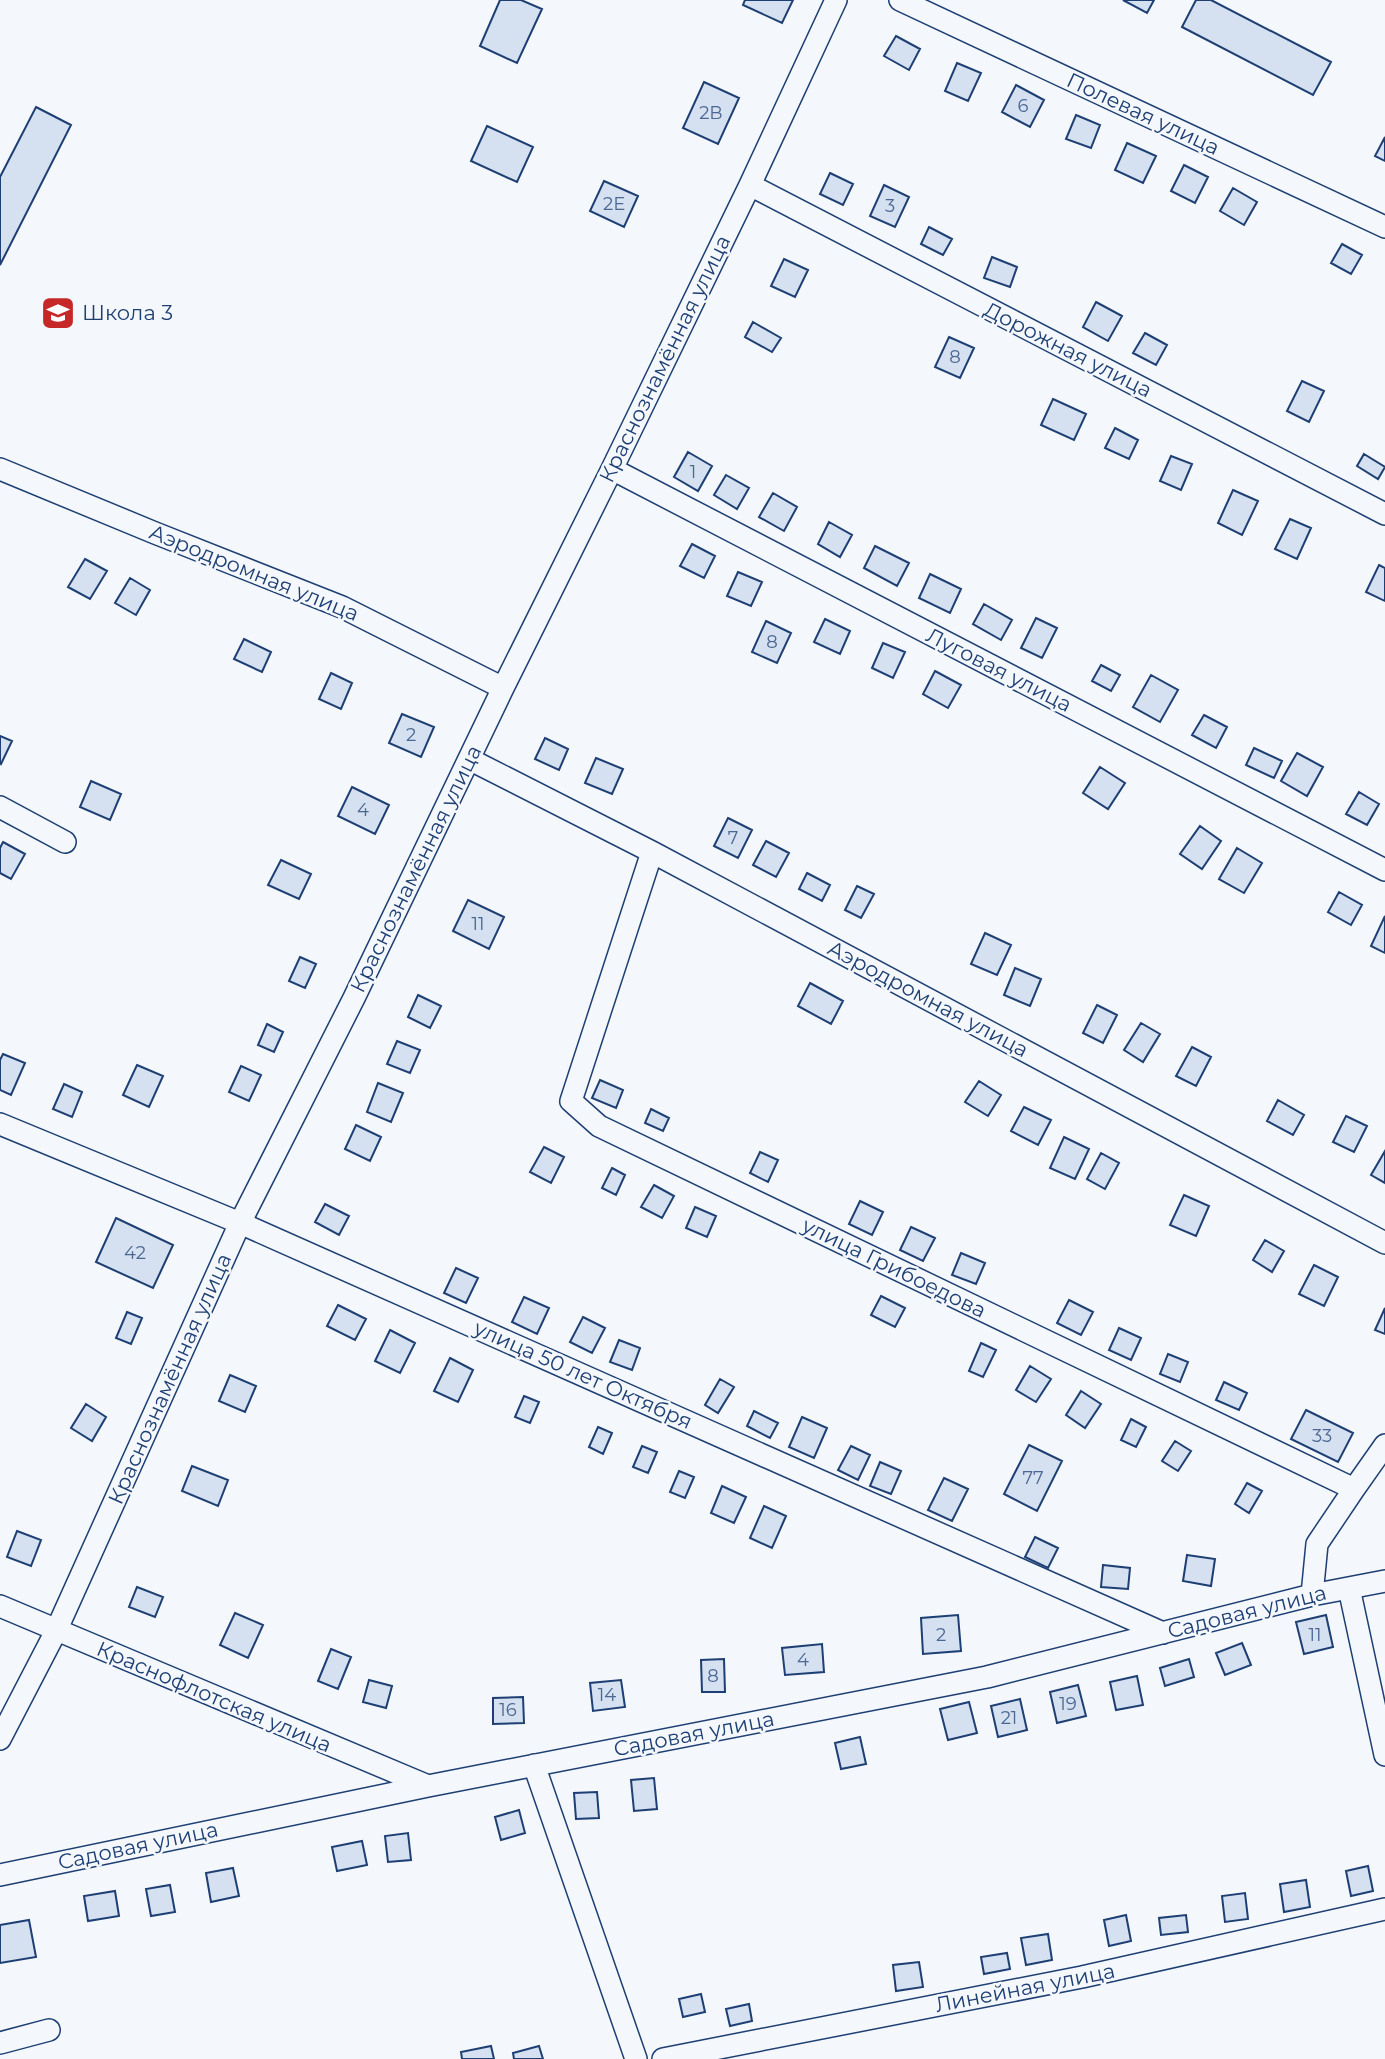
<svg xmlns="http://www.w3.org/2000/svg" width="1385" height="2059" viewBox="0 0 1385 2059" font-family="Montserrat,sans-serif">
	<rect width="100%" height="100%" fill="#f4f7fb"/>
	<path fill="#d5e0f0" stroke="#1d3f73" stroke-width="2" d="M500,0h21l21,9 -25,54 -37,-17z
		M745,0h48l-11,23 -39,-18z
		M1123,0h31l-7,13z
		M1196,0h15l120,62 -18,33 -131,-68z
		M896,36l24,13 -11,21 -25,-14z
		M957,63l24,10 -13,28 -23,-10z
		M704,82l35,16 -21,46 -35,-16z
		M1016,85l28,15 -14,27 -28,-15z
		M36,107l35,18 -71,140v-88z
		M1076,115l24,10 -9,23 -25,-9z
		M487,126l46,21 -16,35 -46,-21z
		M1385,137v24l-10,-5z
		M1127,143l29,13 -13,27 -28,-13z
		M1184,165l24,12 -13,26 -24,-12z
		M830,173l23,11 -10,21 -23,-11z
		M604,181l34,15 -14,31 -34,-16z
		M884,185l25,12 -14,30 -25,-11z
		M1233,188l24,14 -13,23 -24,-14z
		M929,227l23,12 -9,16 -22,-11z
		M1342,244l20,11 -11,19 -20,-11z
		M992,257l25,10 -7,20 -26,-9z
		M784,259l24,11 -13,27 -24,-11z
		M1096,302l26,14 -14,25 -25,-14z
		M753,322l28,16 -9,14 -27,-15z
		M1145,333l22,12 -11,20 -23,-12z
		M949,337l25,11 -14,30 -25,-11z
		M1302,381l22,10 -15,31 -22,-11z
		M1053,399l33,15 -12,26 -33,-15z
		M1115,428l23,12 -9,19 -24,-11z
		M688,452l24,14 -14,25 -24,-14z
		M1364,454l21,13 -7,12 -21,-13z
		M1171,456l21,8 -11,26 -21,-9z
		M726,475l23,13 -12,21 -23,-14z
		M1233,490l25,11 -16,34 -24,-12z
		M773,493l24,14 -13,24 -25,-14z
		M1290,519l21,9 -14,31 -22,-10z
		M829,522l23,13 -12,22 -22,-13z
		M692,544l23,12 -11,22 -24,-12z
		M875,546l34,17 -12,23 -33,-18z
		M85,559l22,12 -17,28 -22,-12z
		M1379,565l6,3v33l-19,-9z
		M738,572l24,10 -11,24 -24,-10z
		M930,574l31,15 -11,24 -31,-15z
		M130,578l20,12 -14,25 -21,-12z
		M984,604l28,16 -11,20 -28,-16z
		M1036,618l21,10 -15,30 -21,-10z
		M825,619l25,12 -10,23 -26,-12z
		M766,621l25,12 -14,30 -25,-11z
		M244,639l27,13 -9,20 -28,-13z
		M883,643l22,9 -12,26 -21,-10z
		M1101,665l19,10 -9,16 -19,-10z
		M935,671l26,14 -13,23 -25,-14z
		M331,673l21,10 -11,26 -22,-10z
		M1151,675l27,15 -18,32 -27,-15z
		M402,714l32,13 -13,30 -32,-14z
		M1204,715l23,12 -11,21 -24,-13z
		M0,736l12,5 -11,23 -1,-1z
		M545,738l23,11 -9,21 -24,-11z
		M1254,748l28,13 -8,17 -28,-13z
		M1297,753l26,14 -16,29 -26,-15z
		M596,758l27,11 -11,25 -27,-11z
		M1100,767l25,16 -17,26 -25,-16z
		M91,781l30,13 -11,26 -30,-13z
		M352,787l37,18 -14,29 -37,-18z
		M1359,792l20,12 -12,21 -21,-11z
		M728,818l24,12 -14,28 -24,-12z
		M1200,826l21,15 -19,28 -22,-15z
		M766,841l23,12 -13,24 -23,-12z
		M3,842l22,12 -14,25 -11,-6v-25z
		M1237,848l25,15 -18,30 -25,-14z
		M281,860l30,14 -12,25 -31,-14z
		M807,873l23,12 -8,16 -23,-12z
		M857,886l17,8 -13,24 -16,-8z
		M1339,892l23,13 -11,20 -23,-13z
		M468,900l36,17 -15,32 -36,-18z
		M1385,916v37l-14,-7z
		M985,933l26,12 -14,30 -26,-11z
		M300,957l16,7 -11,24 -16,-7z
		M1015,968l26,11 -11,27 -26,-11z
		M810,983l33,18 -12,23 -33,-18z
		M418,995l23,11 -11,22 -22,-11z
		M1097,1005l20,10 -14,28 -20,-10z
		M1141,1023l19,11 -17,28 -19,-12z
		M267,1024l16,8 -9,20 -16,-7z
		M397,1041l23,9 -10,23 -23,-9z
		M1192,1047l19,10 -15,29 -20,-10z
		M3,1054l22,9 -14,32 -11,-5v-30z
		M137,1065l26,11 -14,31 -26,-12z
		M241,1066l20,9 -12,26 -20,-9z
		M600,1080l23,10 -7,18 -24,-10z
		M979,1081l22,14 -13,21 -23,-14z
		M378,1083l25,10 -12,29 -24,-10z
		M64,1084l18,8 -10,25 -19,-8z
		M1278,1100l26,15 -11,20 -26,-14z
		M1024,1107l27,13 -13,25 -27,-14z
		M651,1109l18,9 -6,13 -18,-8z
		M1346,1116l21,10 -13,26 -21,-10z
		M356,1125l25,12 -11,24 -25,-12z
		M1064,1137l25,12 -14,30 -25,-11z
		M544,1147l20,10 -13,26 -21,-11z
		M1385,1151v32l-14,-8z
		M760,1152l18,8 -10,22 -18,-9z
		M1101,1153l18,10 -14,26 -18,-10z
		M612,1168l13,7 -9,20 -14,-7z
		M654,1185l20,11 -12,22 -21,-11z
		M1184,1195l25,11 -13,30 -26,-11z
		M860,1201l23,11 -11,23 -23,-11z
		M325,1204l24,12 -10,19 -24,-13z
		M695,1207l21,9 -9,21 -21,-9z
		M116,1218l57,27 -20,43 -57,-26z
		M911,1227l24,11 -12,23 -23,-11z
		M1265,1240l19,11 -12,21 -19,-12z
		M961,1253l24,10 -9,21 -24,-9z
		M1314,1265l24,12 -14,29 -25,-12z
		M456,1268l22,10 -12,25 -22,-10z
		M881,1296l24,12 -10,19 -24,-12z
		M524,1297l25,11 -12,26 -25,-12z
		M1069,1300l24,12 -12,23 -24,-12z
		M338,1305l28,14 -11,21 -28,-14z
		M1385,1308v26l-10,-4z
		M127,1312l15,6 -11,26 -15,-6z
		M583,1317l22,11 -13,25 -22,-11z
		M1119,1328l22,10 -10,22 -22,-10z
		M390,1330l25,13 -15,30 -25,-12z
		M619,1340l21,8 -8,22 -22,-8z
		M981,1343l15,7 -13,27 -14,-6z
		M1168,1354l20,8 -8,20 -20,-8z
		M450,1358l23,12 -15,32 -24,-11z
		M1030,1366l21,13 -15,23 -20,-12z
		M230,1375l26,11 -11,26 -26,-11z
		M720,1379l14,8 -16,26 -13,-8z
		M1224,1382l23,11 -8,17 -23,-10z
		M1081,1391l20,13 -16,24 -19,-13z
		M524,1396l15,6 -9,21 -15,-6z
		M86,1404l20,13 -14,24 -21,-13z
		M1306,1410l47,23 -15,29 -47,-23z
		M754,1411l24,12 -8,15 -23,-12z
		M802,1417l25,11 -13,30 -25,-11z
		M1131,1419l15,8 -10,20 -15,-7z
		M598,1427l14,6 -9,21 -14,-7z
		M1175,1441l16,10 -13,20 -16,-10z
		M1029,1445l33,16 -25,50 -33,-17z
		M642,1446l15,6 -9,21 -15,-6z
		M851,1446l19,9 -12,25 -20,-10z
		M880,1462l21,9 -10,23 -21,-8z
		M192,1466l36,14 -10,26 -36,-15z
		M679,1471l15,6 -9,21 -15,-6z
		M944,1478l24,11 -16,32 -24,-11z
		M1247,1483l15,8 -13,22 -14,-9z
		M722,1486l24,11 -12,26 -23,-10z
		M764,1506l22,10 -14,32 -22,-10z
		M17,1531l24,9 -10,26 -24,-9z
		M1035,1537l23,11 -10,20 -23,-11z
		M1187,1555l28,4 -4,27 -28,-5z
		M1103,1565l27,3 -2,21 -27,-2z
		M137,1587l26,10 -8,20 -26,-10z
		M235,1613l28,12 -15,33 -28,-13z
		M958,1615l3,36 -38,3 -2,-36z
		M1326,1615l7,32 -29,7 -8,-32z
		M1242,1643l9,22 -26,10 -9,-22z
		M822,1644l2,28 -39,3 -3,-27z
		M331,1649l20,8 -13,32 -20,-8z
		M724,1659l1,33h-23l-1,-32z
		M1189,1659l5,18 -29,9 -5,-18z
		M1137,1676l6,29 -27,5 -6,-28z
		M369,1680l23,6 -6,22 -23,-6z
		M621,1680l4,27 -32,4 -3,-28z
		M1078,1685l8,31 -29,7 -7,-31z
		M523,1697l1,26 -31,1v-26z
		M1020,1699l7,31 -29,7 -7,-31z
		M969,1702l8,31 -29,7 -8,-31z
		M860,1737l6,27 -25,5 -6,-26z
		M654,1778l3,31 -23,2 -3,-31z
		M597,1792l2,26 -23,1 -2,-26z
		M519,1810l6,23 -24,7 -6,-23z
		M408,1833l3,27 -23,2 -3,-26z
		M362,1841l5,24 -30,6 -5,-24z
		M1368,1866l5,25 -22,5 -5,-25z
		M233,1868l6,28 -28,6 -5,-29z
		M1306,1880l4,27 -26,5 -4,-28z
		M170,1885l5,27 -24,4 -5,-27z
		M115,1891l4,25 -31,5 -4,-25z
		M1245,1893l3,26 -23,3 -3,-26z
		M1126,1915l5,26 -22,5 -5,-26z
		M1186,1915l2,17 -27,3 -2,-17z
		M29,1920l7,37 -36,6v-38z
		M1048,1934l4,26 -26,5 -5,-27z
		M1007,1953l3,16 -26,5 -3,-17z
		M919,1962l4,25 -27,4 -3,-26z
		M701,1994l4,18 -22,5 -4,-18z
		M749,2004l3,17 -22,5 -4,-17z
		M491,2046l3,13h-32l-1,-7z
		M539,2046l4,13h-29l-1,-6z"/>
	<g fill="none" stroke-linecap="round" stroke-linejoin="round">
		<g stroke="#1d3f73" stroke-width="24">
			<path id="minor" d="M900,0l485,227
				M750,185l635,329
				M0,469l155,64 187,74 161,81
				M612,469l773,401
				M469,759l183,93 733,391
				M0,807l65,35
				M652,852l-81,249 28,25 755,363 -37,55 -5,51
				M0,1124l240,99 923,410
				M1354,1489l31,-44
				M1349,1588l36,167
				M0,1606l428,180
				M0,1739l56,-108 184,-408 114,-225 149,-310 109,-219 138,-284 86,-185
				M534,1765l102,294
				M0,1875l428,-89 559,-109 325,-82 73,-14
				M0,2043l49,-13
				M663,2059l419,-82 303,-68"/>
		</g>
		<use href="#minor" stroke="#f4f7fb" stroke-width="21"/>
	</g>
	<defs>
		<g id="school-square" transform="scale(1.75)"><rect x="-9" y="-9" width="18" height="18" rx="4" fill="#c62828" stroke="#f4f7fb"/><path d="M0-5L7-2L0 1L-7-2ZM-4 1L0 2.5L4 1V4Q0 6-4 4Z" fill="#fff"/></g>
	</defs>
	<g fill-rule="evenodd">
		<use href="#school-square" x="58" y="313"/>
	</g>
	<g text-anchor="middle" stroke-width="5" stroke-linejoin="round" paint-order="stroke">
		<g font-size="18" fill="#4b6792">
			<text x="1023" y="112">6</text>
			<text x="711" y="119">2В</text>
			<text x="614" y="210">2Е</text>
			<text x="890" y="212">3</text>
			<text x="955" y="363">8</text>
			<text x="693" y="478">1</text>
			<text x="772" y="648">8</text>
			<text x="411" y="741">2</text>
			<text x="363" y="816">4</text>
			<text x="733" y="844">7</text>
			<text x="478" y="930">11</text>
			<text x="135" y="1259">42</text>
			<text x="1322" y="1442">33</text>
			<text x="1033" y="1484">77</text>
			<text x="941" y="1641">2</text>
			<text x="1315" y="1641">11</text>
			<text x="803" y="1666">4</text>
			<text x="713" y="1682">8</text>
			<text x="607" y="1701">14</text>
			<text x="1068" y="1710">19</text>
			<text x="508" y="1716">16</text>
			<text x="1009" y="1724">21</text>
		</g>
		<g font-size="21" fill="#1d3f73" stroke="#f4f7fb">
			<text transform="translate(1143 114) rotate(25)" y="7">Полевая улица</text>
			<text transform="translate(1068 350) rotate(27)" y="7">Дорожная улица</text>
			<text transform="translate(665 359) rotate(-64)" y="7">Краснознамённая улица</text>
			<text transform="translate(254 573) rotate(22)" y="7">Аэродромная улица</text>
			<text transform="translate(999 670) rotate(27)" y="7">Луговая улица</text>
			<text transform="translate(416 869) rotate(-64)" y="7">Краснознамённая улица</text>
			<text transform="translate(928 999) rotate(28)" y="7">Аэродромная улица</text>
			<text transform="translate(894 1268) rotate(26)" y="7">улица Грибоедова</text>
			<text transform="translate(583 1375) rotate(24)" y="7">улица 50 лет Октября</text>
			<text transform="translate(170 1379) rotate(-66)" y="7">Краснознамённая улица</text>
			<text transform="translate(1247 1612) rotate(-14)" y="7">Садовая улица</text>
			<text transform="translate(214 1697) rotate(23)" y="7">Краснофлотская улица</text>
			<text transform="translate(694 1734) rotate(-11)" y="7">Садовая улица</text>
			<text transform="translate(138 1846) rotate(-12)" y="7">Садовая улица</text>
			<text transform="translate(1025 1988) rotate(-11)" y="7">Линейная улица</text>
		</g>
		<g font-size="21" fill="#1d3f73" stroke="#f4f7fb" text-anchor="start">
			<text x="82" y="320">Школа 3</text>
		</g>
	</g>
</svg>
